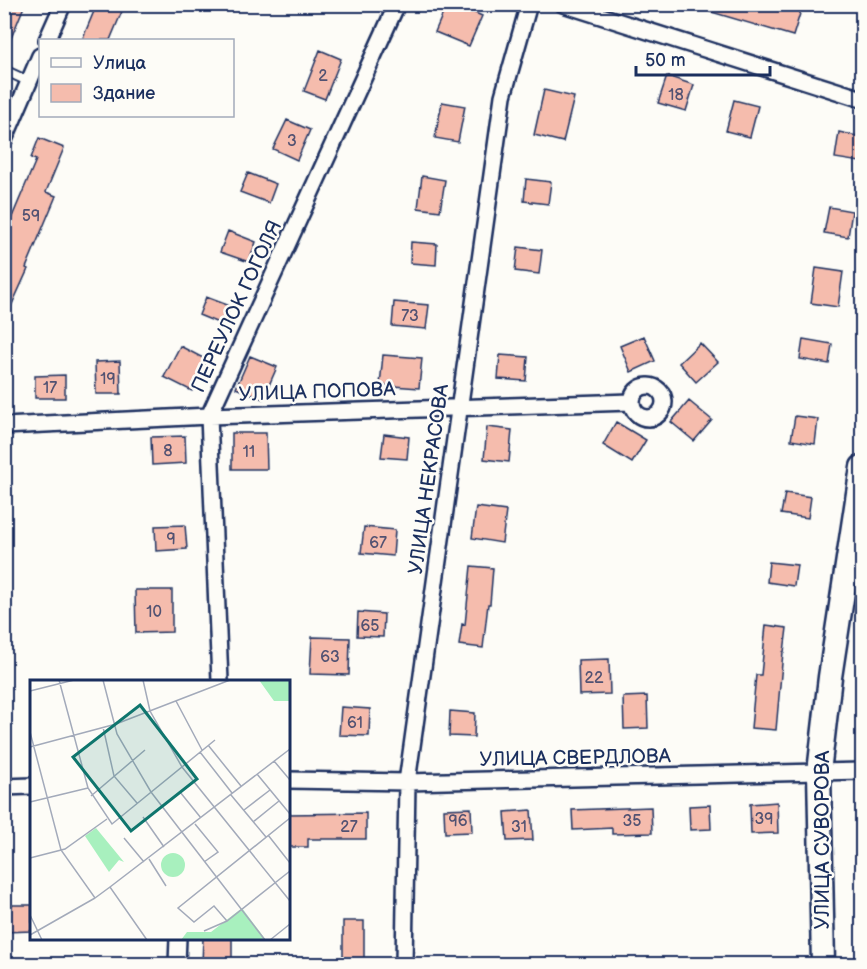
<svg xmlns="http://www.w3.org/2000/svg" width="867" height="969" viewBox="0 0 867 969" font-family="'Balsamiq Sans',sans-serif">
	<rect width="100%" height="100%" fill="#fdfcf7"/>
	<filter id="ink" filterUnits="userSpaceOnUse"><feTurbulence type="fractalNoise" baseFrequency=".0167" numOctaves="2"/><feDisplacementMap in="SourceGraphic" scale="12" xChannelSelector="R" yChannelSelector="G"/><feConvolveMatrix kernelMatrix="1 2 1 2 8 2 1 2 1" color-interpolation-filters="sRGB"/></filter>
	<g filter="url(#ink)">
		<path fill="#f5bcad" stroke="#1b2f5e" stroke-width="1.5" d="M4,4h21l-20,49 -1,-1z
			M97,4h15l11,5 -13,31h-28z
			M447,4h8l27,12 -13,30 -34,-14z
			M699,4h104l-10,32 -95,-28z
			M320,50l21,9 -16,40 -21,-8z
			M667,76l27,9 -8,26 -28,-8z
			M544,90l30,7 -11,45 -29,-7z
			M734,100l24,6 -8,31 -24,-6z
			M442,102l23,4 -7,36 -23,-4z
			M287,120l23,10 -13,30 -24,-11z
			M839,132l23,5v13l-2,12 -25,-4z
			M39,138l25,10 -18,44 10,4 -30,72 2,1 -24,53v-86l32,-76 -5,-2z
			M248,173l28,11 -7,19 -29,-11z
			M422,176l23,4 -5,31 -22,-3z
			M526,179l25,3 -3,22 -24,-3z
			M829,207l23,4 -4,26 -24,-4z
			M228,231l28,11 -7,20 -29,-10z
			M411,242l26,2 -1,21 -26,-2z
			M518,247l24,3 -3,24 -24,-3z
			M816,268l27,4 -5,35 -27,-4z
			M206,297l24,9 -7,19 -24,-10z
			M394,302l35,3 -3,24 -34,-3z
			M644,336l11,25 -24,11 -11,-26z
			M803,339l29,5 -3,20 -29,-5z
			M700,343l18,19 -22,20 -17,-19z
			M180,346l27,14 -15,31 -28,-14z
			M383,355l39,3 -3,30 -39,-3z
			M500,355l28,2 -2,24 -28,-2z
			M250,356l27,11 -14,32 -27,-11z
			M120,361l1,33h-25l-1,-32z
			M65,375v23h-30v-22z
			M689,401l23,19 -18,21 -23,-19z
			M795,416l23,3 -3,25 -24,-4z
			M616,422l30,18 -14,23 -29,-18z
			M487,427l25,3 -3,32 -25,-3z
			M232,433h34l1,36h-35z
			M384,434l25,3 -2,22 -26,-2z
			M185,436l1,27 -34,2 -1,-28z
			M785,493l26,4 -3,21 -27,-4z
			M476,507l30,4 -4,32 -30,-5z
			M185,525l2,24 -31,2 -1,-25z
			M364,527l31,3 -2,26 -32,-3z
			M769,562l28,3 -3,21 -27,-4z
			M471,566l22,2 -3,36h-2l-5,44 -24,-3 3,-21 3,1z
			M135,590h37v42l-36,1z
			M358,612l26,2 -1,23 -26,-1z
			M766,625l21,3 -3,24h-1l-7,78 -25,-2 5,-53h5z
			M312,637l38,1 -1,37 -39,-1z
			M609,659l1,35 -31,1 -1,-35z
			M647,696l1,32 -24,1 -1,-32z
			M341,707l29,2 -1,27 -30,-1z
			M450,711l25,2 -1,24 -25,-1z
			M777,802l1,31 -27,1 -1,-30z
			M710,805l1,24 -21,1 -1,-24z
			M651,807l1,26 -40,1v-6l-39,2 -1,-20z
			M471,808l1,24 -27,1 -1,-24z
			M531,810l2,30 -26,1 -2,-29z
			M366,813v26h-58v8h-20v-33z
			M4,905h28v26l-28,1z
			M343,921h21v40h-21z
			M203,938h29v26h-30z"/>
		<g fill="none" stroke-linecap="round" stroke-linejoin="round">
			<g stroke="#1b2f5e" stroke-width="12">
				<path id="lane" d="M4,70l26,12"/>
			</g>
			<g stroke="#1b2f5e" stroke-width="20">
				<path id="street" d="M563,4l299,95
					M47,40l16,-36
					M4,140l36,-84
					M632 402a16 16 0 1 1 32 0a16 16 0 1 1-32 0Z
					M4,426l205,-10 422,-14
					M220,681l-11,-265 188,-412
					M288,780l119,2 455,-11
					M4,787l28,-1
					M177,964l1,-26
					M404,964l3,-182 96,-686 26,-92"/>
			</g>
			<g stroke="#1b2f5e" stroke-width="27">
				<path id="secondary" d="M823,964l-4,-192 11,-95 32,-210"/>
			</g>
			<use href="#lane" stroke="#fdfcf7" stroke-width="8"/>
			<use href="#street" stroke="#fdfcf7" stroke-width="15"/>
			<use href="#secondary" stroke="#fdfcf7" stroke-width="22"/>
		</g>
	</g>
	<g text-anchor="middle" stroke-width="5" stroke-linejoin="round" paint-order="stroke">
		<g font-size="16" fill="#525272">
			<text x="323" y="81">2</text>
			<text x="676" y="100">18</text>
			<text x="292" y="146">3</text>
			<text x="31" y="221">59</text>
			<text x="410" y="321">73</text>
			<text x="108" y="384">19</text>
			<text x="50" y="393">17</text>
			<text x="168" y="456">8</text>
			<text x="249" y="457">11</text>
			<text x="171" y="544">9</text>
			<text x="378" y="548">67</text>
			<text x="154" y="617">10</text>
			<text x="370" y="631">65</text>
			<text x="330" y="662">63</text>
			<text x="594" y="683">22</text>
			<text x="355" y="728">61</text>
			<text x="764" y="824">39</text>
			<text x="458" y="826">96</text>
			<text x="632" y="826">35</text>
			<text x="349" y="832">27</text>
			<text x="519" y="832">31</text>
		</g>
		<g font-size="20" fill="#1b2f5e" stroke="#fdfcf7">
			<text transform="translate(236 306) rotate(-65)" y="7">ПЕРЕУЛОК ГОГОЛЯ</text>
			<text transform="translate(317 391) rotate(-2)" y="7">УЛИЦА ПОПОВА</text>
			<text transform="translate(428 479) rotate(-82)" y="7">УЛИЦА НЕКРАСОВА</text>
			<text transform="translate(575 757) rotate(-1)" y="7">УЛИЦА СВЕРДЛОВА</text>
			<text transform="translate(822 840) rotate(-90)" y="7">УЛИЦА СУВОРОВА</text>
		</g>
	</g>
	<g transform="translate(30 680)">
		<rect width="260" height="260" fill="#fdfcf7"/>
		<path d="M229,0h30v21h-15zM66,148l28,34 -5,-2 -10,12 -24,-36zM131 185a12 12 0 1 1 24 0a12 12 0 1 1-24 0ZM212,228l24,32h-85l6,-8h24z" fill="#a8f0be"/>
		<path fill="none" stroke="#a3aaba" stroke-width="1.5" d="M29,0l29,108 24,36 103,-84M73,0l14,54 34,58 114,148M113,0l7,31 32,56 108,134M0,11l44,-11M146,21l26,49M73,47l11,49 23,27M0,52l31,118 34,48 15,-11 37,53M178,65l33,41M0,67l86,-23 114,-44M170,72l32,41M244,81l16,19M227,94l33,40M150,112l21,26M201,115l35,42M61,116l54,-46M0,122l58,-14M214,130l26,-20M113,137l21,30M223,142l26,-21M165,144l23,28 -14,10M238,155l22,28M94,158l20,24M0,178l35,-9 42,-30M119,179l17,27M80,207l180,-138M0,235l12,25M197,241l-13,-15 -20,16 -16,-14 112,-90M174,251l23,-10 63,-50M0,255l65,-37M240,260l20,-16"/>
		<path fill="#0f766e" fill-opacity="0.15" stroke="#0f766e" stroke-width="3" d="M110,25l57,74 -66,52 -58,-74z"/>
		<rect width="260" height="260" fill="none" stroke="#1b2f5e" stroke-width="3"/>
	</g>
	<rect width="867" height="969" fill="none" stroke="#fdfcf7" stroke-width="24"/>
	<rect x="12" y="12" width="843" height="945" fill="none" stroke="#1b2f5e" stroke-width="2" filter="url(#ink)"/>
	<rect x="39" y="39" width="195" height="78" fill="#fdfcf7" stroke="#a3aaba" stroke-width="1.5"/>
	<rect x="51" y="58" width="30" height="9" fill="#fdfcf7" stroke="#a3aaba" stroke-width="1.5"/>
	<text x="93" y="69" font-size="18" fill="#1b2f5e">Улица</text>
	<rect x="51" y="84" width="30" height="18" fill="#f5bcad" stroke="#a3aaba" stroke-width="1.5"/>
	<text x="93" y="99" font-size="18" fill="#1b2f5e">Здание</text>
	<path d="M636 66v9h134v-9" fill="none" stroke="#1b2f5e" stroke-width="3"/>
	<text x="645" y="66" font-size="18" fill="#1b2f5e" stroke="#fdfcf7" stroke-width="4.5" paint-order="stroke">50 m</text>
</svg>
